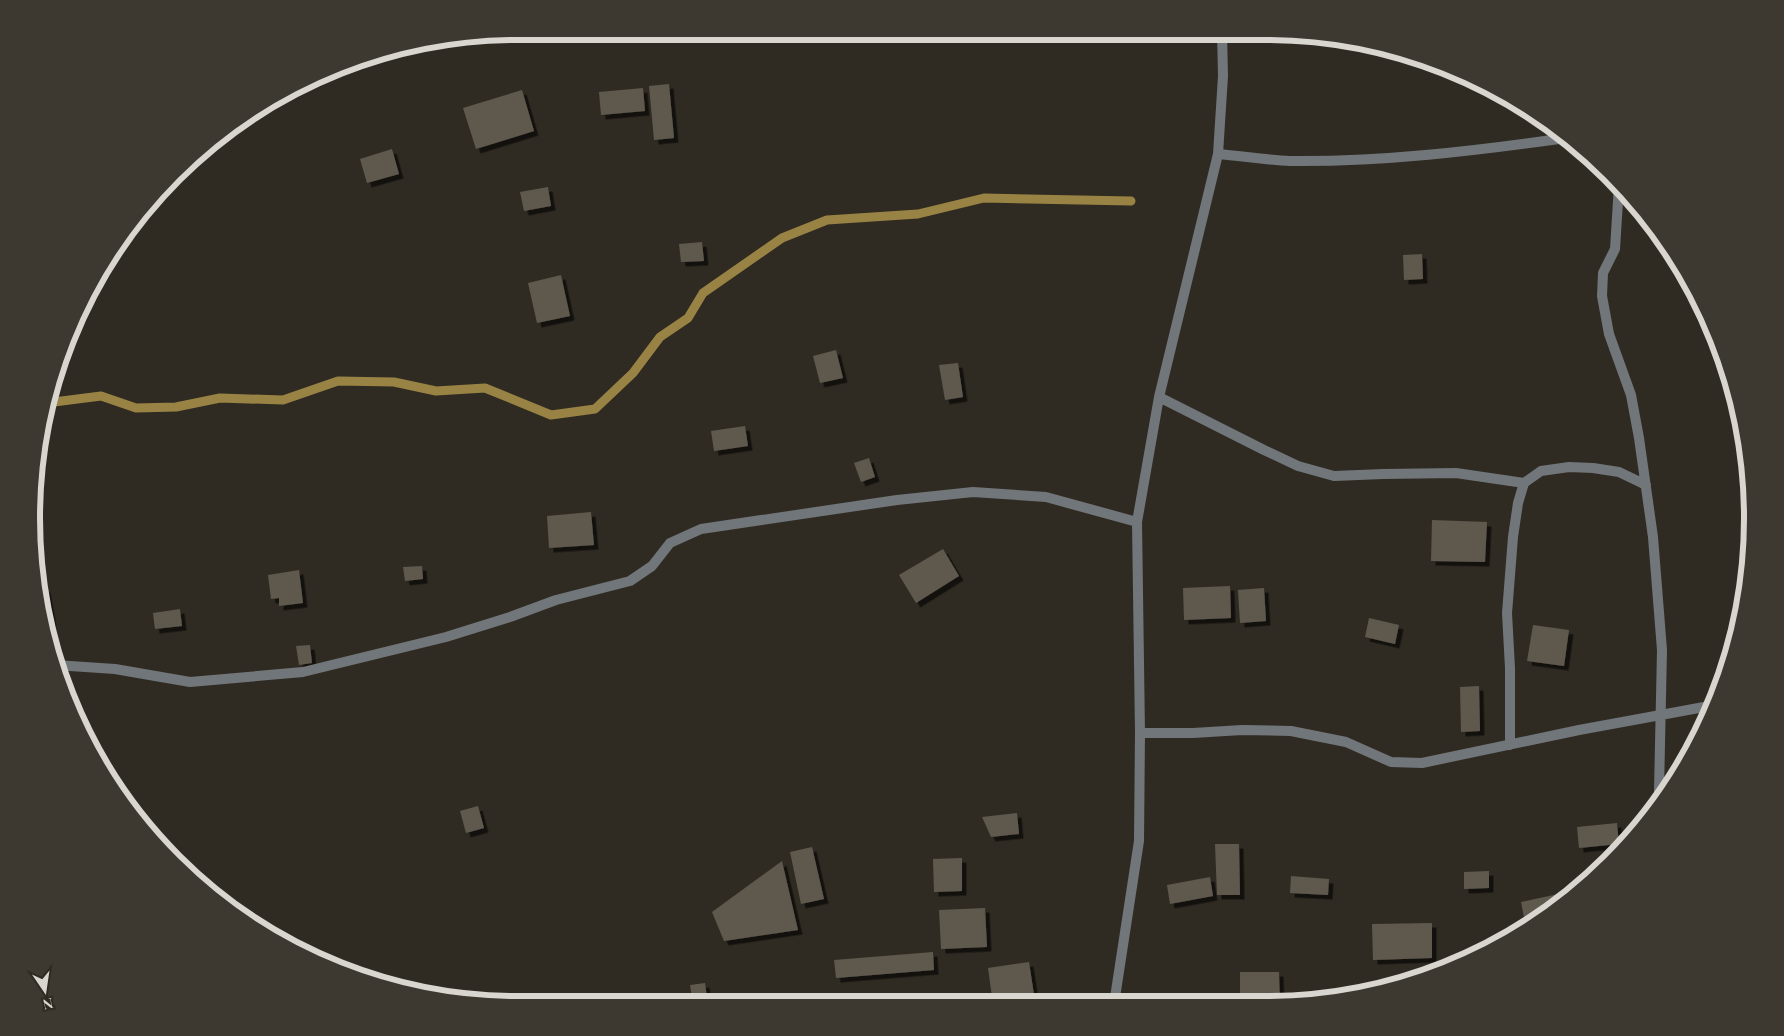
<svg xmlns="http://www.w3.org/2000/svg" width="1784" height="1036" viewBox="0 0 1784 1036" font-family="'Playfair Display',serif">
	<defs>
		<filter id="shadow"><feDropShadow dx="4.5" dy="4.5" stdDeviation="0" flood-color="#0009"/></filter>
	</defs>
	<rect width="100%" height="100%" fill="#302b22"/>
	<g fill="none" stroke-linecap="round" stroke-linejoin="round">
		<path stroke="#998344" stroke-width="9" d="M46,403l55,-7 35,12 40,-1 44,-9 63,2 55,-19 56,1 42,9 49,-3 66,27 44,-6 38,-36 27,-36 28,-19 15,-25 79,-55 45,-18 91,-6 66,-16 147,3"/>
	</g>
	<path fill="#5e594e" filter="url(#shadow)" d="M669,84l5,54 -20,2 -5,-54z
		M643,88l2,23 -44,4 -2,-23z
		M522,90l12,41 -58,18 -13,-41z
		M392,149l7,25 -32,9 -7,-24z
		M548,187l3,19 -27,5 -4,-19z
		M702,242l2,19 -23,1 -2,-18z
		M1422,254l1,25 -19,1 -1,-25z
		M561,275l9,41 -33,7 -9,-40z
		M836,350l7,28 -23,5 -7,-27z
		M958,363l5,34 -18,3 -6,-35z
		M745,426l3,20 -34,5 -3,-20z
		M869,458l6,19 -14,5 -7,-19z
		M591,512l3,33 -45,3 -2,-32z
		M1432,520l55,2 -2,40 -54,-1z
		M943,549l16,27 -43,27 -17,-28z
		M422,566l1,13 -18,2 -2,-14z
		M299,570l4,33 -24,3v-8l-8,1 -3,-24z
		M1230,586l1,32 -47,2 -1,-32z
		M46,588l6,34 -8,2 -3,-11 -3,-24z
		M1264,588l2,33 -26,2 -2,-33z
		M180,609l2,17 -27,3 -2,-16z
		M1369,618l30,7 -4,19 -30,-7z
		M1533,625l36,5 -5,36 -37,-5z
		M310,645l2,18 -13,2 -3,-19z
		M1479,686l1,45 -19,1 -1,-45z
		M478,806l6,22 -18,5 -6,-22z
		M1017,813l2,21 -28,3 -9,-20z
		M1617,823l2,21 -40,4 -2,-21z
		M1215,844h24l1,51h-23z
		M812,847l12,52 -23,5 -11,-52z
		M962,858v33l-28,1 -1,-33z
		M782,861l16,69 -74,11 -12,-29z
		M1489,871v17l-25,1v-17z
		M1291,876l38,3 -1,16 -38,-2z
		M1210,877l3,19 -43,8 -3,-19z
		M1563,893l1,5 -38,29 -5,-25z
		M985,908l2,39 -46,2 -2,-39z
		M1432,923v35l-59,2 -1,-36z
		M933,952l1,18 -98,8 -2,-18z
		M1029,962l6,39 -17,3h-25l-5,-36z
		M1240,972h39l1,32h-40z
		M705,983l3,21h-15l-3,-19z"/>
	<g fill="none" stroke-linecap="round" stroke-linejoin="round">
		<path stroke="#71767a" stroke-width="10" d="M1218,154c24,2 48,6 72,7 92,1 185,-10 276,-23
			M1619,185l-4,64 -12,24 -1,23 7,38 22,61 8,43 14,99 9,113 -3,141 1,10
			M1159,397l105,53 34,16 36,10 49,-2 73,-1 68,10
			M55,665l60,4 75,13 113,-10 143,-35 64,-20 46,-17 74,-19 22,-15 18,-23 31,-14 196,-29 76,-8 73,5 91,25
			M1140,733h53l49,-3 49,1 55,11 45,20 31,1 157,-33 136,-25
			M1510,745v-77l-3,-55 6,-76 5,-34 6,-20 17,-12 28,-4 24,1 26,4 27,13
			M1114,1004l25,-163 1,-108 -3,-211 22,-125 59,-243 5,-78 -1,-44"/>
	</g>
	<path d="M0 0H1784V1036H0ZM518 40H1266A478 478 0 0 1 1744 518V518A478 478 0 0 1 1266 996H518A478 478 0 0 1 40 518V518A478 478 0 0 1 518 40Z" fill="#3e3930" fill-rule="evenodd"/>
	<path fill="none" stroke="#d9d6d0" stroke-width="6" d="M518 40H1266A478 478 0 0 1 1744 518V518A478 478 0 0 1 1266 996H518A478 478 0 0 1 40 518V518A478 478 0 0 1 518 40Z"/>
	<g transform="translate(45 991) rotate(167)" stroke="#302b22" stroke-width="4" paint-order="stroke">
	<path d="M0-4L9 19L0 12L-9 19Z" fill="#d9d6d0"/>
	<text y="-8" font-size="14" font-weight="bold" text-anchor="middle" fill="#d9d6d0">N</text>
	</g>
</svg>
